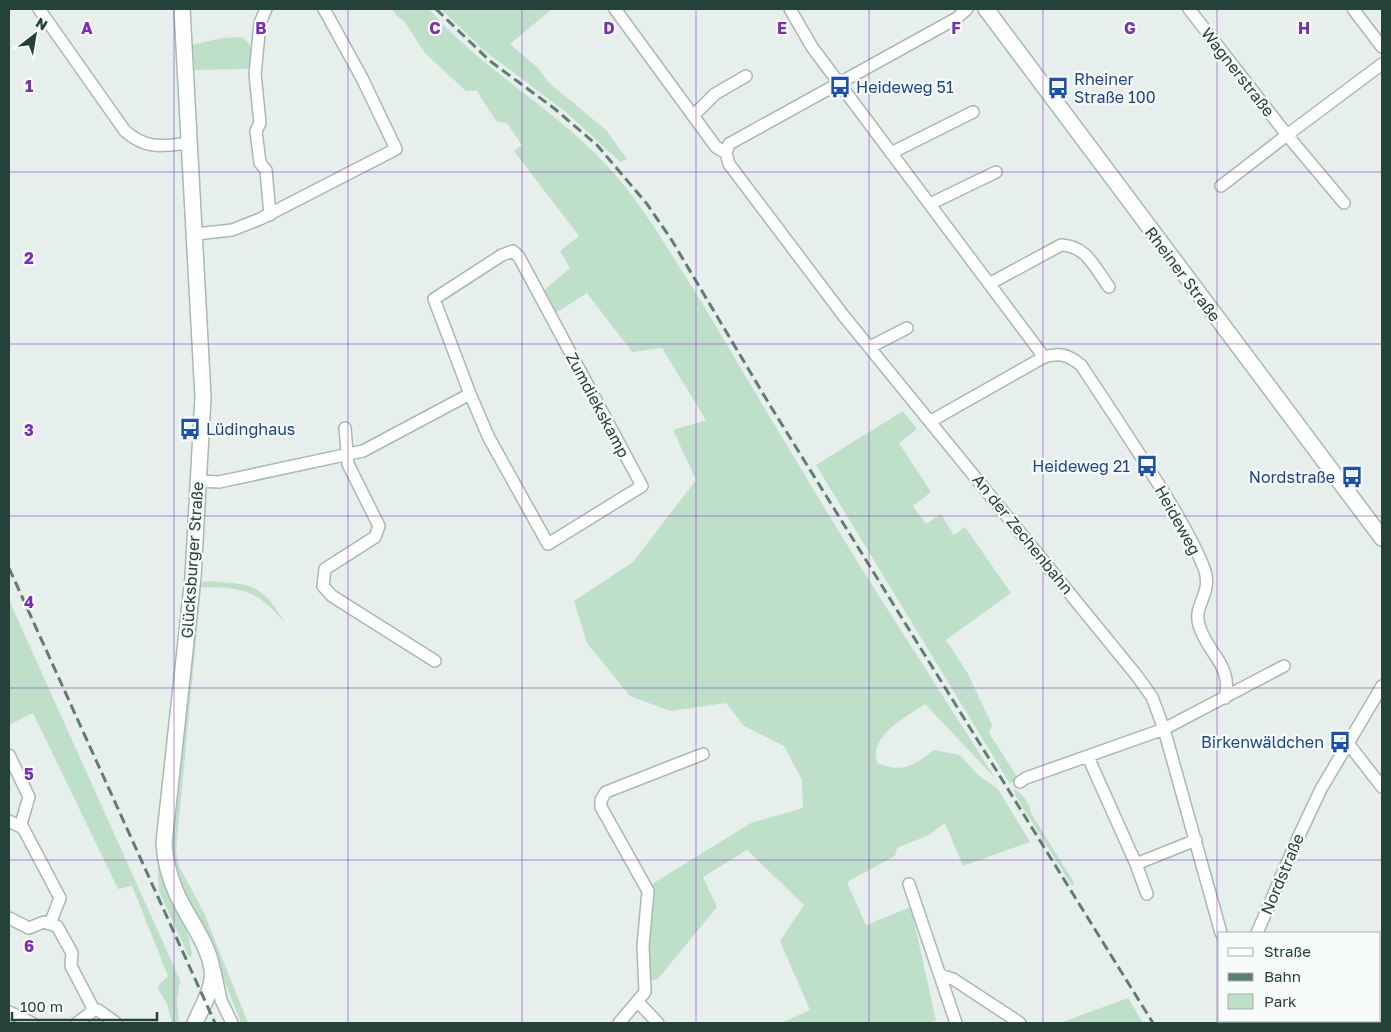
<svg xmlns="http://www.w3.org/2000/svg" width="1391" height="1032" viewBox="0 0 1391 1032" font-family="'Golos Text',sans-serif">
	<rect width="100%" height="100%" fill="#e6efeb"/>
	<path fill="#bfe0c8" d="M392,9h37c57,66 138,105 193,174 23,28 41,58 60,88 40,63 76,128 115,191 63,107 132,211 198,316l-70,-74c-20,14 -56,31 -48,59 28,10 34,4 57,-13l26,5 17,19 21,15 32,53 -67,24 -18,-43 -16,12 -32,13 -2,8 -48,26 19,43 45,-18 25,114 -9,2h-146l29,-13 -30,-69 24,-36 -57,-55 -44,27 14,30 -60,73 -11,-1 2,-68 4,-27 99,-61 52,-15 -1,-28 -18,-34 -40,-20 -18,-23 -56,8 -40,-15 -43,-53 -13,-42 59,-39 63,-82 -23,-50 33,-10 -44,-72 -30,4 -45,-59 -33,21 -12,-22 28,-24 -10,-17 19,-15 -65,-85 8,-6 -15,-22 -11,-2 -19,-30h-11l-41,-38 -21,-32 -7,-5z
		M441,9h111l-42,35 29,25 9,13 58,48 21,29 -7,3 -54,-50 -84,-63z
		M243,37l9,10v19l-5,3 -54,1 -1,-25 30,-7z
		M903,411l14,18 -18,14 32,49 -18,14 13,18 15,-10 13,21 11,-8 46,66 -65,47 21,32 25,53 -3,8 29,45 -8,6 -194,-319z
		M205,581c45,3 56,1 80,42 -29,-34 -41,-35 -84,-36l-25,264 3,15 25,47 44,110h-7l-21,-53 -41,-86 -7,-29 26,-270z
		M9,600l171,380 -3,21 2,22h-7l-5,-19 -10,-17 11,-11 -36,-90 -14,3 -85,-176 -24,12z
		M164,759l3,1 6,138 16,40 3,16 -1,3h-2l-30,-66 -2,-39z
		M1014,789c9,5 16,14 17,24l42,68 1,4 -2,1 -57,-91z
		M1128,998l15,25h-83z"/>
	<g fill="none" stroke-linecap="round" stroke-linejoin="round">
		<g stroke="#a8b8b2" stroke-width="14">
			<path id="street" d="M39,9l86,122c22,19 37,15 64,12
				M266,9l-6,14 -5,51 5,49 -4,8 4,32 6,7 4,45
				M615,9l101,138 10,6
				M790,9l22,38 232,310
				M967,9l-10,9 -228,126 -3,9 3,11 114,151 294,361 15,21 12,32 57,204
				M1189,9l98,126 -66,51
				M1353,9l29,38
				M694,115l21,-21 31,-18
				M891,153l82,-41
				M1344,203l-57,-68 95,-71
				M930,204l66,-32
				M196,234l36,-4 28,-11 136,-70 -34,-71 -38,-69
				M989,284l72,-39c26,1 33,22 48,42
				M870,347l37,-19
				M931,421l113,-64c16,-5 24,-2 37,8 31,47 62,93 91,141 12,21 25,42 33,65 7,23 -12,34 -6,54 8,29 34,39 26,73
				M345,428l3,36 31,62 -4,11 -50,32 -2,17 9,10 103,65
				M198,481l21,1 144,-31 107,-57 19,44 59,106 94,-58 -123,-229 -6,-6 -11,4 -68,44 36,95
				M1347,742l35,45
				M9,755l20,42 -8,27 39,74 -10,26 7,2 15,27 -1,13 23,44h4l18,13
				M1088,757l48,107
				M1020,782l6,-4 138,-49 120,-63
				M9,821l14,7
				M909,884l47,139
				M1147,894l-11,-30 60,-24
				M9,918l20,10 15,-6 6,2
				M1257,933l40,-93 24,-51 61,-103
				M215,971l6,29 11,23
				M940,975l13,4 67,44
				M638,1002l20,21
				M9,1012l23,11
				M1250,1021v2
				M77,1023l17,-13
				M619,1023l26,-31 -2,-46 5,-55 -47,-84v-7l5,-8 97,-38"/>
		</g>
		<g stroke="#a4bbb3" stroke-width="18">
			<path id="secondary" d="M182,9l21,388 -10,180 -29,266c1,17 5,33 12,49 10,25 40,60 36,88 -3,18 -11,28 -17,43
				M986,9l396,529"/>
		</g>
		<use href="#street" stroke="#fff" stroke-width="11"/>
		<use href="#secondary" stroke="#fff" stroke-width="15"/>
		<path stroke="#5f7d75" stroke-width="3" stroke-dasharray="10 5" stroke-linecap="butt" d="M436,9l54,52 65,48 42,36 50,59 24,35 100,168 382,616
			M9,568l206,455"/>
	</g>
	<path fill="none" stroke="#7b2cbf" stroke-width="1" stroke-opacity="0.55" d="M174,9v1014M348,9v1014M522,9v1014M696,9v1014M869,9v1014M1043,9v1014M1217,9v1014M9,172h1373M9,344h1373M9,516h1373M9,688h1373M9,860h1373"/>
	<defs>
		<g id="bus-bare" transform="scale(1.725)"><path d="M-5-6H5V4H4V6H2V4H-2V6H-4V4H-5ZM-3.5-4V0h7V-4ZM-3.5 1.2v1.5H-2V1.2ZM2 1.2v1.5H3.5V1.2Z" fill="#1a4fb4" stroke="#f7fbf9" stroke-width="2.5" paint-order="stroke"/></g>
	</defs>
	<g fill-rule="evenodd">
		<use href="#bus-bare" x="840" y="87"/>
		<use href="#bus-bare" x="1058" y="88"/>
		<use href="#bus-bare" x="190" y="429"/>
		<use href="#bus-bare" x="1147" y="466"/>
		<use href="#bus-bare" x="1352" y="477"/>
		<use href="#bus-bare" x="1340" y="742"/>
	</g>
	<g text-anchor="middle" stroke-width="4.5" stroke-linejoin="round" paint-order="stroke">
		<g font-size="16" fill="#24423a" stroke="#f7fbf9">
			<text transform="translate(1238 72) rotate(52)" y="6">Wagnerstraße</text>
			<text transform="translate(1183 274) rotate(53)" y="6">Rheiner Straße</text>
			<text transform="translate(598 405) rotate(62)" y="6">Zumdiekskamp</text>
			<text transform="translate(1178 520) rotate(61)" y="6">Heideweg</text>
			<text transform="translate(1023 534) rotate(51)" y="6">An der Zechenbahn</text>
			<text transform="translate(192 560) rotate(-86)" y="6">Glücksburger Straße</text>
			<text transform="translate(1282 874) rotate(-67)" y="6">Nordstraße</text>
		</g>
		<g font-size="16" fill="#164399" stroke="#f7fbf9" text-anchor="start">
			<text x="1074" y="85">Rheiner<tspan x="1074" dy="18">Straße 100</tspan></text>
			<text x="856" y="93">Heideweg 51</text>
			<text x="206" y="435">Lüdinghaus</text>
			<text x="1130" y="472" text-anchor="end">Heideweg 21</text>
			<text x="1335" y="483" text-anchor="end">Nordstraße</text>
			<text x="1324" y="748" text-anchor="end">Birkenwäldchen</text>
		</g>
	</g>
	<g font-size="16" text-anchor="middle" font-weight="bold" fill="#7b2cbf" stroke="#f7fbf9" stroke-width="4.5" stroke-linejoin="round" paint-order="stroke">
		<text x="87" y="34">A</text>
		<text x="261" y="34">B</text>
		<text x="435" y="34">C</text>
		<text x="609" y="34">D</text>
		<text x="782" y="34">E</text>
		<text x="956" y="34">F</text>
		<text x="1130" y="34">G</text>
		<text x="1304" y="34">H</text>
		<text x="29" y="92">1</text>
		<text x="29" y="264">2</text>
		<text x="29" y="436">3</text>
		<text x="29" y="608">4</text>
		<text x="29" y="780">5</text>
		<text x="29" y="952">6</text>
	</g>
	<rect width="1391" height="1032" fill="none" stroke="#24423a" stroke-width="20"/>
	<rect x="1218" y="932" width="162" height="90" fill="#f7fbf9" stroke="#a3b1ad"/>
	<rect x="1228" y="948" width="25" height="8" fill="#ffffff" stroke="#a3b1ad"/>
	<text x="1264" y="957" font-size="15" fill="#24423a">Straße</text>
	<rect x="1228" y="973" width="25" height="8" fill="#5f7d75" stroke="#a3b1ad"/>
	<text x="1264" y="982" font-size="15" fill="#24423a">Bahn</text>
	<rect x="1228" y="994" width="25" height="15" fill="#bfe0c8" stroke="#a3b1ad"/>
	<text x="1264" y="1007" font-size="15" fill="#24423a">Park</text>
	<g transform="translate(35 35) rotate(31)" stroke="#f7fbf9" stroke-width="4" paint-order="stroke">
	<path d="M0-4L9 19L0 12L-9 19Z" fill="#24423a"/>
	<text y="-8" font-size="14" font-weight="bold" text-anchor="middle" fill="#24423a">N</text>
	</g>
	<path d="M12 1012v8h145v-8" fill="none" stroke="#24423a" stroke-width="2.5"/>
	<text x="20" y="1012" font-size="15" fill="#24423a" stroke="#f7fbf9" stroke-width="4" paint-order="stroke">100 m</text>
</svg>
